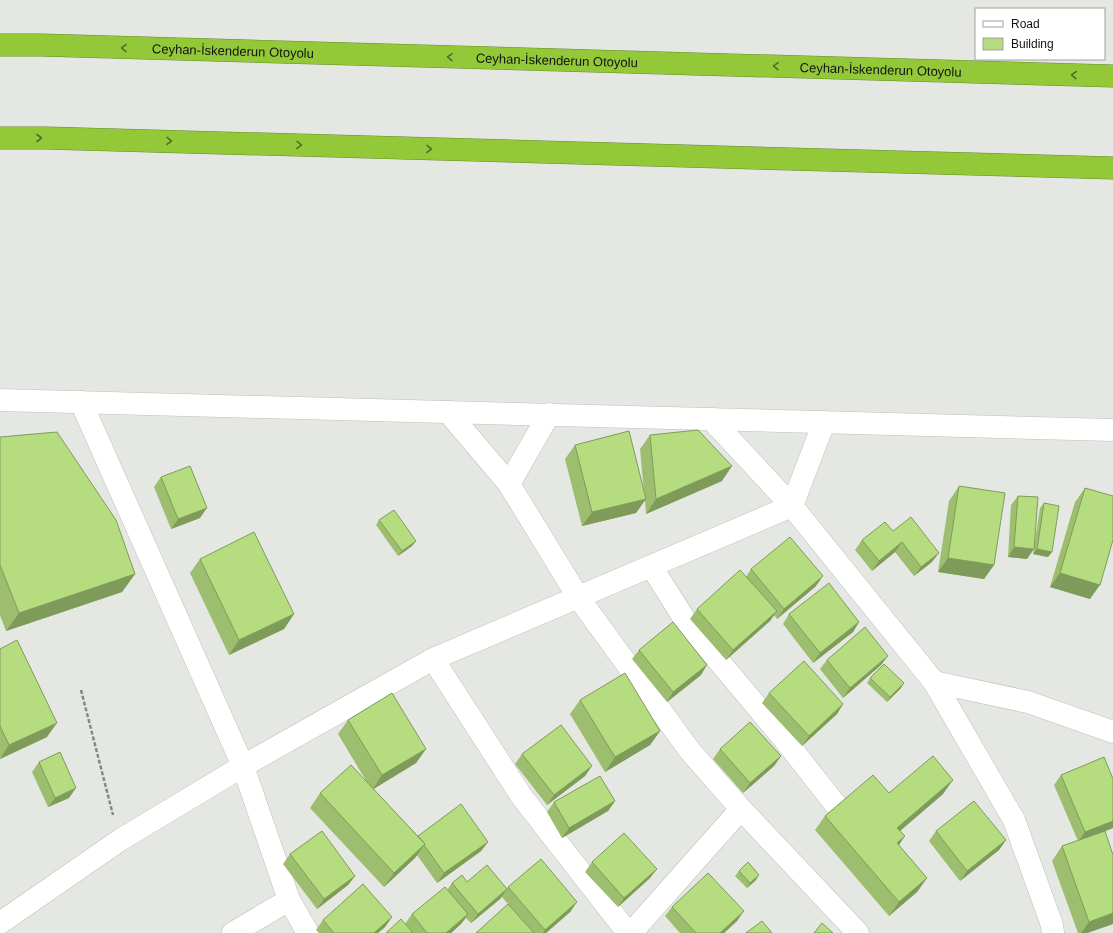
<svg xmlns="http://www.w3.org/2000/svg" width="1113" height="933" viewBox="0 0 1113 933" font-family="Arial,sans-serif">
	<rect width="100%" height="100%" fill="#e5e7e3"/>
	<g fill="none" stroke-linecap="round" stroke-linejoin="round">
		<g stroke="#bec0bb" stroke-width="23">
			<path id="minor" d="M81,402l162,364 46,134 19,33
				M448,412l61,72 69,113 112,154 51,58 117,124
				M711,419l81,87 142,176 80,138 38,105 1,8
				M509,484l40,-70
				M651,566l36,57 97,116 51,65
				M433,659l89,138 106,136
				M934,682l94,20 85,30
				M0,923l120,-83 123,-74 190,-107 359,-153 32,-84
				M233,933l56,-33
				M631,933l110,-124"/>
		</g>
		<g stroke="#bec0bb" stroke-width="23">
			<path id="tertiary" d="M0,400l1113,30"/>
		</g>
		<g stroke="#668a2b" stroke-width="23">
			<g id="motorway">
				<path id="s1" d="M0,45h41l1072,31"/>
				<path d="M0,138h46l1067,30"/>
			</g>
		</g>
		<path stroke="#868885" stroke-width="2.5" stroke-dasharray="4 2" stroke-linecap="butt" d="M81,690l32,125"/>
		<use href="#minor" stroke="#fff" stroke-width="22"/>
		<use href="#tertiary" stroke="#fff" stroke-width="22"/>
		<use href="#motorway" stroke="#93c938" stroke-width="22"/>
	</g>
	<path fill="#9cbe6e" d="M650,435l72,46 -76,33 -1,-14 -9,13 -54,13 -17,-67 10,-14 69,48 -4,-44z
		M0,437l135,137 -13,18 -116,39 -6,-16z
		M161,477l39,41 -29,11 -17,-42z
		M959,486l35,79 -10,14 -46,-7 11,-71z
		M1085,488l5,111 -40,-12 25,-85z
		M1018,496l9,63 -19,-2 3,-52z
		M1044,503l8,49 -4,5 -15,-3 7,-46z
		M379,520l33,26 -14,10 -22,-31z
		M893,531l39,31 -18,14 -19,-24 -23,19 -17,-21 7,-10z
		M200,559l94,55 -10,15 -55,26 -39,-82z
		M751,569l65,17 -39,33 -3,-4 -4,6 -44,39 -36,-41 7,-10 49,-32z
		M789,614l70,8 -6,10 -40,31 -30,-39z
		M0,649l47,88 -47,22z
		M639,650l62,25 -34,27 -35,-43z
		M827,660l54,5 -38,33 -23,-29z
		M870,678l31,10 -14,14 -20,-19z
		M769,693l74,11 -6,10 -35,32 -40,-43z
		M580,700l80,31 -10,14 -45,27 -35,-58z
		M348,720l78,29 -10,14 -43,26 45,47 70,6 -7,9 -44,32 -20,-28 -2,3 -31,29 -74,-79 10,-15 48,-9 -30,-50z
		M720,749l61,7 -7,10 -31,27 -30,-34z
		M522,754l63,22 -38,29 -32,-41z
		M39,762l30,36 -21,9 -16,-35z
		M1061,775l52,53 -8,3 8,93 -26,9h-9l-26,-72 10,-15 16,-5 -24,-56z
		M889,793l54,1 -43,37 -1,14 28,33 -10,14 -28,24 -74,-86 10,-14z
		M615,801l-7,10 -46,27 -15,-26 7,-10z
		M936,831l70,9 -7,10 -39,31 -31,-40z
		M290,854l65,22 -7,9 -31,24 -34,-45z
		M592,862l65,7 -7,9 -32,29 -33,-35z
		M739,871l17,9 -9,8 -12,-12z
		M467,882l40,6 1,-1 69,15 -7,10 -24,21h-70l32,-29 -6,-7 -2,2 -29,24 -5,-5 -5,6 -10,9h-65l19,-9 7,-10 35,-24 5,-7z
		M672,907l65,14 -13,12h-44l-15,-17z
		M392,917l-7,10 -7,6h-59l-3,-3 7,-10z"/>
	<path fill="#7f9b5a" d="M732,466l-10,15 -76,33 10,-15z
		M646,499l-10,14 -54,13 10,-14z
		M207,508l-7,10 -29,11 7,-10z
		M416,541l-4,5 -14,10 4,-5z
		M902,542l-7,10 -23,19 7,-10z
		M1014,547l20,2 -7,10 -19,-2z
		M1037,549l15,3 -4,5 -15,-3z
		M939,553l-7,9 -18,14 7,-9z
		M948,558l46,7 -10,14 -46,-7z
		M1060,573l40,12 -10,14 -40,-12z
		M135,574l-13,18 -116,39 13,-18z
		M823,576l-7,10 -39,33 7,-10z
		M777,611l-7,10 -44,39 7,-10z
		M294,614l-10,15 -55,26 10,-15z
		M859,622l-6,10 -40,31 7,-10z
		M888,656l-7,9 -38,33 7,-10z
		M707,665l-6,10 -34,27 6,-10z
		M904,683l-3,5 -14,14 3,-5z
		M843,704l-6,10 -35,32 7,-10z
		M57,723l-10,14 -47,22 9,-14z
		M660,731l-10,14 -45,27 10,-15z
		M426,749l-10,14 -44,27 10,-15z
		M781,756l-7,10 -31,27 7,-10z
		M592,766l-7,10 -38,29 7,-10z
		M953,780l-10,14 -56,48 10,-14z
		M76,788l-7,10 -21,9 7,-9z
		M615,801l-7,10 -46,27 7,-10z
		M1113,821v7l-35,14 7,-10z
		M905,836l-10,15 2,-8z
		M1006,840l-7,10 -39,31 7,-10z
		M488,842l-7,9 -44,32 7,-10z
		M425,844l-10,14 -31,29 10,-14z
		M657,869l-7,9 -32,29 6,-9z
		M759,875l-3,5 -9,8 3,-5z
		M355,876l-7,9 -31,24 7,-10z
		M927,878l-10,14 -28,24 10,-14z
		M507,889l-7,10 -29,24 7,-9z
		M577,902l-7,10 -24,21h-3l2,-3z
		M744,911l-7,10 -13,12h-4z
		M1113,913v11l-26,9h-6l8,-11z
		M468,914l-7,10 -10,9h-5z
		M392,917l-7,10 -7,6h-4z"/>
	<path fill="#b5dd80" stroke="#7f9b5a" d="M698,430l34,36 -76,33 -6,-64z
		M629,431l17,68 -54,13 -17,-67z
		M57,432l59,88 19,54 -116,39 -19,-48v-128z
		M190,466l17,42 -29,11 -17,-42z
		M959,486l46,7 -11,72 -46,-7z
		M1085,488l28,8v44l-13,45 -40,-12z
		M1018,496l20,1 -4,52 -20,-2z
		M1044,503l15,3 -7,46 -15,-3z
		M394,510l22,31 -14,10 -23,-31z
		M911,517l28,36 -18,14 -19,-25 -23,19 -17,-21 23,-18 8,9z
		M254,532l40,82 -55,26 -39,-81z
		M790,537l33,39 -39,33 -33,-40z
		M740,570l37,41 -44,39 -36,-41z
		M829,583l30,39 -39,31 -31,-39z
		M673,622l34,43 -34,27 -34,-42z
		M865,627l23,29 -38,32 -23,-28z
		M17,640l40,83 -48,22 -9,-19v-77z
		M804,661l39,43 -34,32 -40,-43z
		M884,664l20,19 -14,14 -20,-19z
		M625,673l35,58 -45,26 -35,-57z
		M392,693l34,56 -44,26 -34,-55z
		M750,722l31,34 -31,27 -30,-34z
		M561,725l31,41 -38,29 -32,-41z
		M60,752l16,36 -21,10 -16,-36z
		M933,756l20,24 -56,48 8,8 -8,7 30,35 -28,24 -74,-86 48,-41 16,18z
		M1104,757l9,22v42l-28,11 -24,-57z
		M351,765l74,79 -31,29 -74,-80z
		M600,776l15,25 -46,27 -15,-26z
		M974,801l32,39 -39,31 -31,-40z
		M461,804l27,38 -44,31 -20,-28 1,-1 -7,-8z
		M322,831l33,45 -31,23 -34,-45z
		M1105,831l8,24v58l-24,9 -27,-76z
		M624,833l33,36 -33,29 -32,-36z
		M541,859l36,43 -32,28 -37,-43z
		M748,862l11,13 -9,8 -11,-12z
		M487,865l20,24 -29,25 -26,-31 10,-8 5,7z
		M708,873l36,38 -24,22h-24l-24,-26z
		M363,884l29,33 -18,16h-40l-11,-13z
		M445,887l23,27 -22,19h-19l-15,-19z
		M508,904l26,29h-58z
		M401,919l12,14h-27z
		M762,921l10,12h-26z
		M822,923l11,10h-19z"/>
	<defs><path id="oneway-chevron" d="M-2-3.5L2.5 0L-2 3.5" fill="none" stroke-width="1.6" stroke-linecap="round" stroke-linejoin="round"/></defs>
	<g stroke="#536e25">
		<use href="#oneway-chevron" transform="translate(124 48) rotate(-178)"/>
		<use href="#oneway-chevron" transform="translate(450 57) rotate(-178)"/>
		<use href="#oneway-chevron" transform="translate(776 66) rotate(-178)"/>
		<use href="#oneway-chevron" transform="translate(1074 75) rotate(-178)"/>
		<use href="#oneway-chevron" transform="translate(39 138)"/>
		<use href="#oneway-chevron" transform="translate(169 141) rotate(2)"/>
		<use href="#oneway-chevron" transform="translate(299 145) rotate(2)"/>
		<use href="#oneway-chevron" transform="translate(429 149) rotate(2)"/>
	</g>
	<g text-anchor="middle" stroke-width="3" stroke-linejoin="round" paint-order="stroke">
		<g font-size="13" fill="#131412" stroke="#fff">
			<text dy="5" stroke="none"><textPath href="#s1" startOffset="233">Ceyhan-İskenderun Otoyolu</textPath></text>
			<text dy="5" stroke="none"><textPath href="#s1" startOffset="557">Ceyhan-İskenderun Otoyolu</textPath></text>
			<text dy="5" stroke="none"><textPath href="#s1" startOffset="881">Ceyhan-İskenderun Otoyolu</textPath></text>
		</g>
	</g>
	<rect x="975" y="8" width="130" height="52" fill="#ffffff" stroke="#a1a1a0"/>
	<rect x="983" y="21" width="20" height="6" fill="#ffffff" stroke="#a1a1a0"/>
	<text x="1011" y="28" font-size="12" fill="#131412">Road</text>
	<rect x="983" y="38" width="20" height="12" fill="#b5dd80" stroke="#a1a1a0"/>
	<text x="1011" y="48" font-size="12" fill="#131412">Building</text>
</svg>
